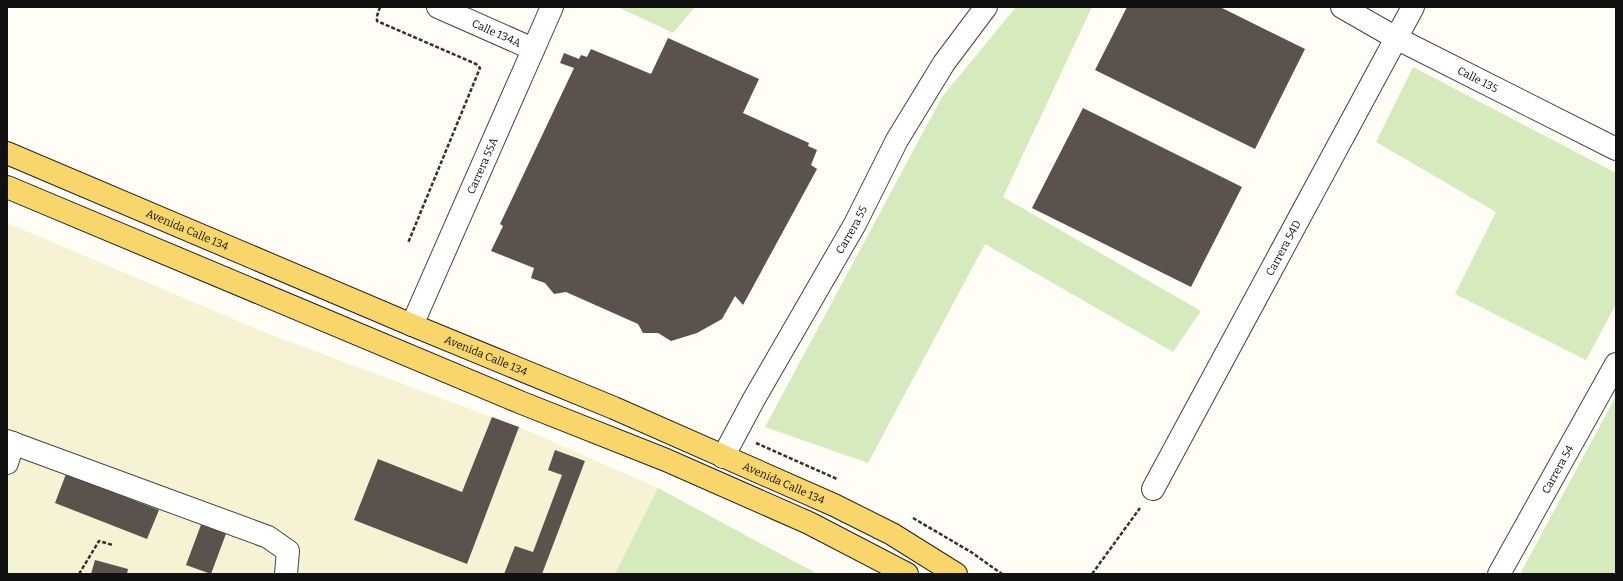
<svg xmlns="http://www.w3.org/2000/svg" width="1623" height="581" viewBox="0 0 1623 581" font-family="Bitter,serif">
	<rect width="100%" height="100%" fill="#fffdf5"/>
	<path fill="#f6f3d4" d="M7,223l262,111 250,93 139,61 -39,86h-612z"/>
	<path fill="#d5ebbd" d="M618,7h77l-22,26z
		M1016,7h76l-89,190 198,114 -28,41 -188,-108 -117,219 -103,-36 177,-330z
		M1413,67l203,106v131l-30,56 -131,-66 41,-82 -120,-70z
		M1616,396v178h-96z
		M658,488l154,83 5,3h-202z"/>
	<path fill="#5a524d" d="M1127,7h93l85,42 -50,100 -160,-79z
		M668,38l91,41 -16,34 66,30 -1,3 9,4 -6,15 6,4 -74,136 -8,-9 -13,23 -25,14 -26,8 -13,-8h-15l-5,-9 -72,-32 -12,2 -9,-11 -14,-5 3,-10 -43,-17 12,-25 -3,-2 74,-156 -14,-5 4,-10 15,6 2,-4 6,2 4,-8 60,25z
		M1083,108l159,79 -51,100 -159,-79z
		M492,417l27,10 -52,137 -113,-44 24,-61 84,33z
		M555,450l30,11 -43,113h-38l11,-28 18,6 29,-77 -14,-5z
		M66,474l93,36 -12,29 -92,-36z
		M202,522l25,9 -16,43 -25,-9z
		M95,560l33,9 -1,5h-36z"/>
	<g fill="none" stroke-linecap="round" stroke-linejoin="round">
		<g stroke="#444" stroke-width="24">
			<g id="minor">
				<path id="s1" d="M438,7l95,42"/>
				<path id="s2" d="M1342,7l54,31 220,111"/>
				<path id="s3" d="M412,325l140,-318"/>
				<path d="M7,441l261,96 20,14 -2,23"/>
				<path id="s4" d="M723,457l31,-58 101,-175 42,-84 47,-77 42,-56"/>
				<path d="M7,463l6,-20"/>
				<path id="s5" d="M1153,489l260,-482"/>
				<path id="s6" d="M1499,574l117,-210"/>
			</g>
		</g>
		<g stroke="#222" stroke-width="24">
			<g id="major">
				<path id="s7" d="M7,153l405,172 202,83 220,97 58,29 64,40"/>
				<path d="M7,187l515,216 144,57 143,63 98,51"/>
			</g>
		</g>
		<path stroke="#333" stroke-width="2.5" stroke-dasharray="4 2" stroke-linecap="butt" d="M380,7l-3,9v5l99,43 4,4 -72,175
			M756,443l81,36
			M913,518l58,34 31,22
			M79,574l20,-33 14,4
			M1092,574l48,-66"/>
		<use href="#minor" stroke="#fff" stroke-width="22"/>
		<use href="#major" stroke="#f9d66b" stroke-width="22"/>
	</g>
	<g text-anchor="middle" stroke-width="4" stroke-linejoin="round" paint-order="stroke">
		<g font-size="11" fill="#111" stroke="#fff">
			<text dy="4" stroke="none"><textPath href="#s1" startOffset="64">Calle 134A</textPath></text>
			<text dy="4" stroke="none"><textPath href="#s2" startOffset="154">Calle 135</textPath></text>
			<text dy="4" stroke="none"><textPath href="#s3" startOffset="174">Carrera 55A</textPath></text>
			<text dy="4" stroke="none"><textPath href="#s4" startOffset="261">Carrera 55</textPath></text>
			<text dy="4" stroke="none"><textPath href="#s7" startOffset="196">Avenida Calle 134</textPath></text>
			<text dy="4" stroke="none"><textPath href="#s5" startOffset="274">Carrera 54D</textPath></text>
			<text dy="4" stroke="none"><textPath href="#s7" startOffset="520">Avenida Calle 134</textPath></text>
			<text dy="4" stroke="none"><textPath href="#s6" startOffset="120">Carrera 54</textPath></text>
			<text dy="4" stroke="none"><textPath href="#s7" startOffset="844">Avenida Calle 134</textPath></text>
		</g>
	</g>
	<rect width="1623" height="581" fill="none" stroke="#111111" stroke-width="16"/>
</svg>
